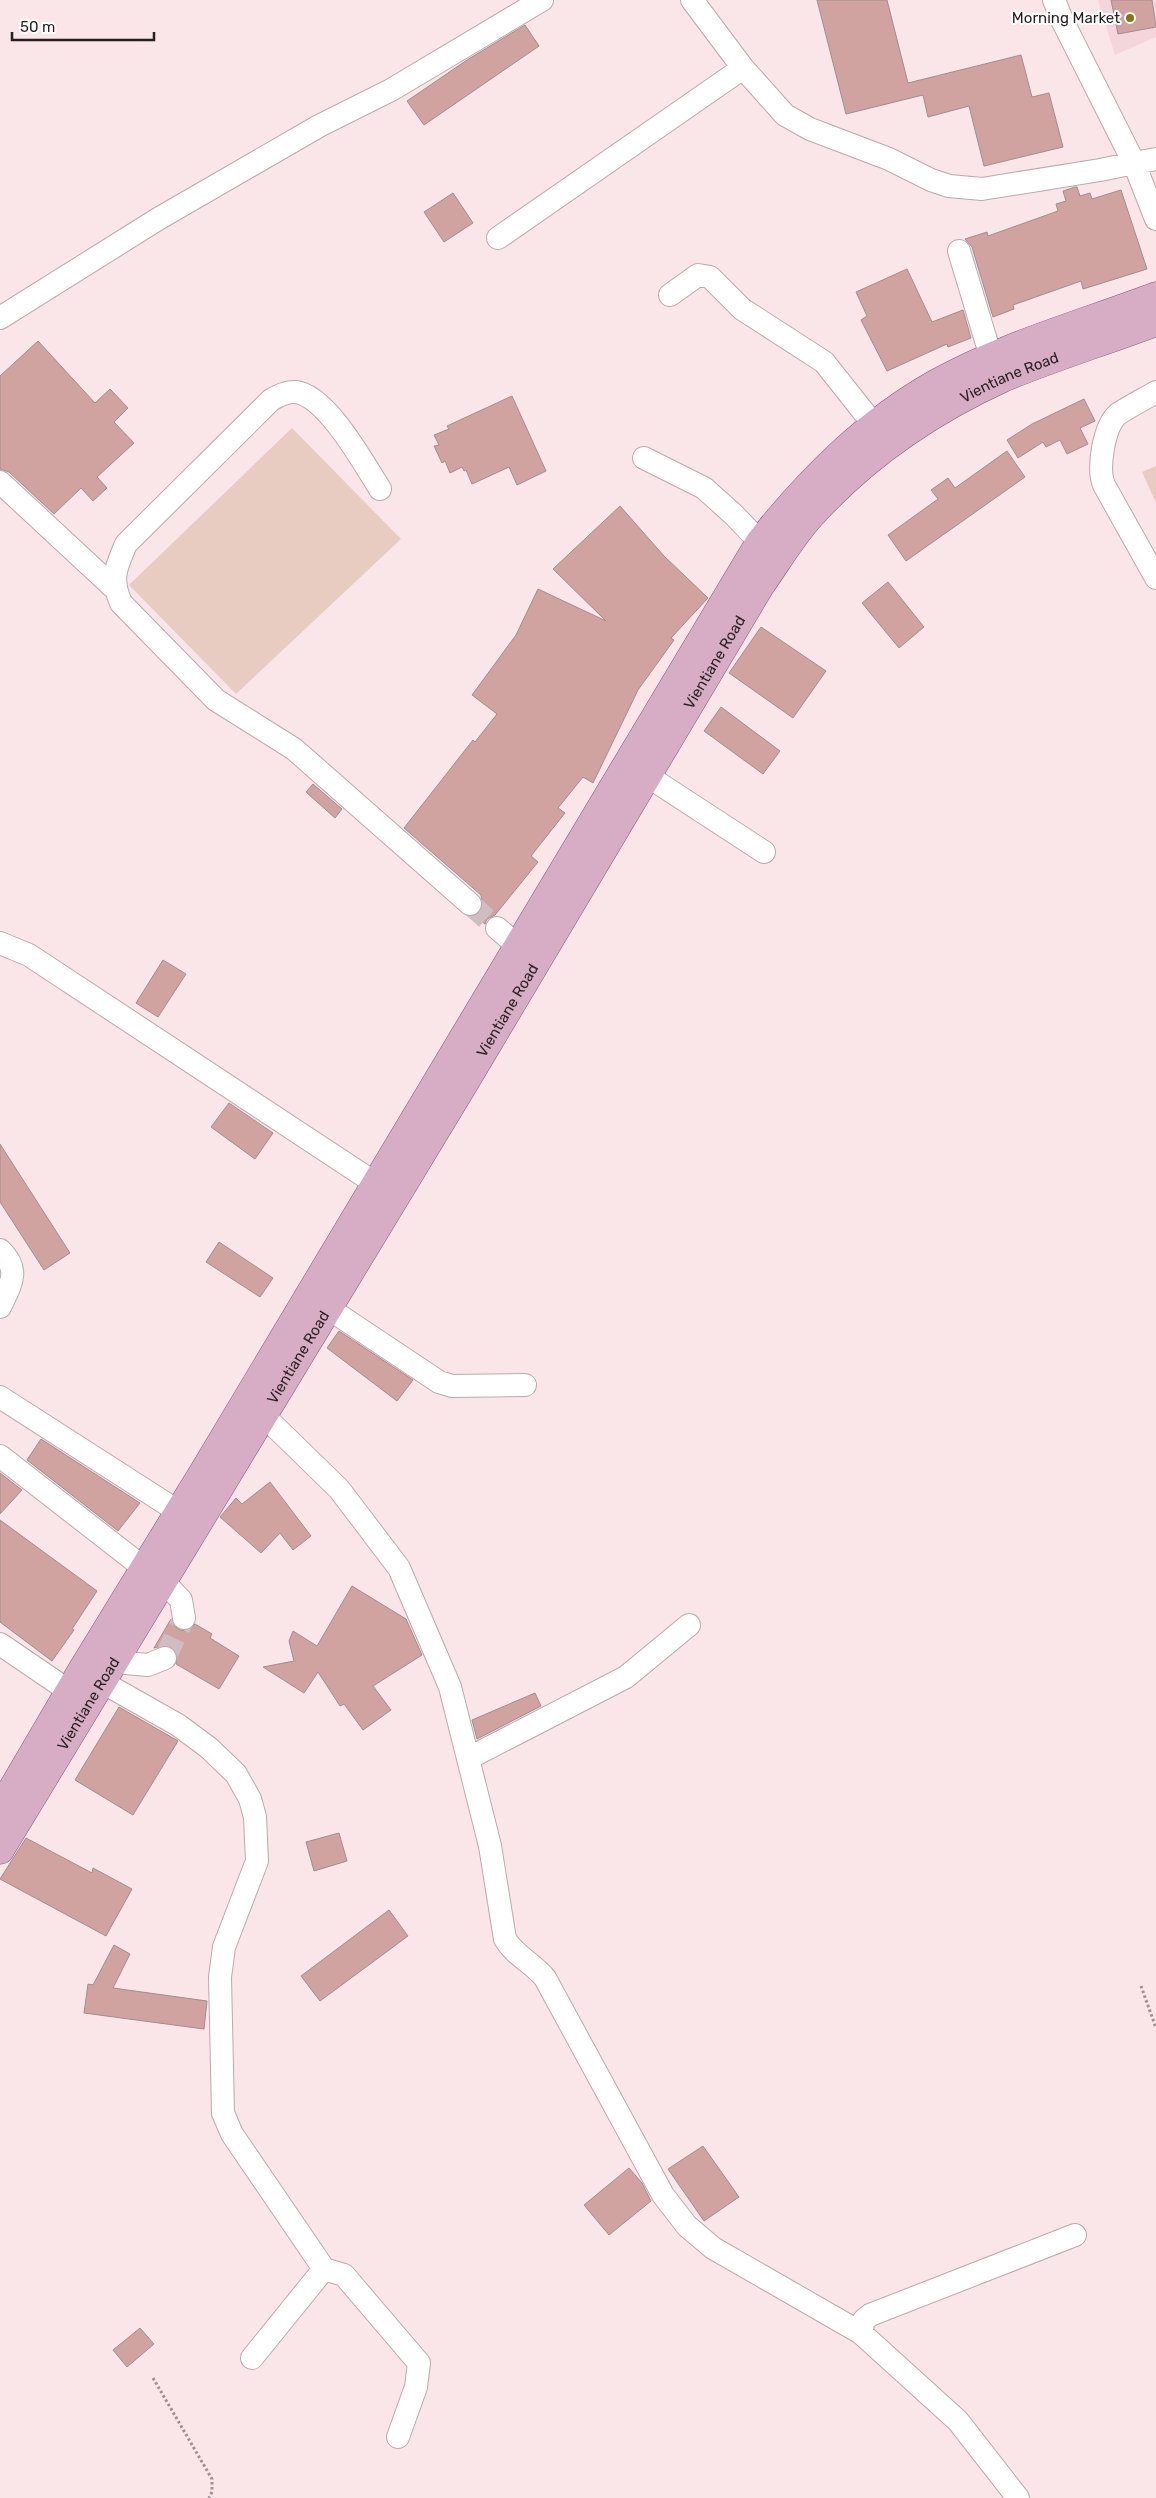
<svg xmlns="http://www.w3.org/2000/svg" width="1156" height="2498" viewBox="0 0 1156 2498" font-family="Rubik,sans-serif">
	<rect width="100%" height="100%" fill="#fae5e9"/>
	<path fill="#f3d5db" d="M1098,0h58v37l-41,18z"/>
	<path fill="#e8ccc2" d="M292,428l109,111 -165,155 -107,-109z
		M1156,466v37l-14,-31z"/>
	<path fill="#d0a3a0" stroke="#a18d8c" d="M817,0h70l21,83 113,-28 11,42 17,-4 14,54 -79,19 -15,-60 -41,11 -5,-22 -77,19z
		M1111,0h41l4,27 -38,7z
		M525,25l14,21 -115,79 -17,-24 60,-41z
		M1075,187h2l3,9 10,-3 2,6 29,-9 26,79 -64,20 -2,-8 -68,24 1,4 -21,8 -21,-70 -7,-8 22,-7 1,4 70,-25 -2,-7 10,-3 -3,-10z
		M453,193l20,30 -29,19 -20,-30z
		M907,269l25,53 31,-12 8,28 -23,9 -1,-3 -60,27 -26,-51 6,-4 -11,-24z
		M38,341l57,62 15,-14 18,19 -14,14 20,21 -37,34 10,11 -14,13 -12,-13 -27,26 -45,-42 -9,-3v-93z
		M512,396l34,75 -29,14 -8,-18 -37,17 -6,-14 -2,1 -2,-4 -12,6 -5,-12 -3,2 -8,-17 5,-1 -5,-10 15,-6 -2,-3z
		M1084,399l11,22 -15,7 8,16 -21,10 -7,-14 -14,7 -3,-5 -25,16 -11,-18 25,-16z
		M1007,451l18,26 -119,84 -18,-26 50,-36 -7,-9 17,-12 7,10z
		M620,506l44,50 44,42 -37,40 3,2 -36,50 -45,93 -10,-6 -25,31 7,5 -34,43 7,6 -43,53 -8,4 -2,5 -10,-8 8,-9 -2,-12 -77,-67 69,-88 2,2 22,-28 -25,-19 44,-60 22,-46 68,32 -53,-52z
		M888,582l36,45 -25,21 -37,-45z
		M761,627l65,44 -33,47 -64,-45z
		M721,707l59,44 -17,23 -59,-43z
		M313,784l29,25 -7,9 -29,-26z
		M163,960l23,14 -28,43 -22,-14z
		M229,1103l44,30 -18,26 -44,-32z
		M0,1144l70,109 -26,17 -44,-68z
		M219,1242l54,36 -13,19 -54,-35z
		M339,1331l74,49 -16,21 -70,-53z
		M41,1439l99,64 -22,28 -91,-71z
		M0,1473l22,17 -22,24z
		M270,1482l41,54 -18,14 -13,-17 -19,20 -41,-36 16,-19 6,6z
		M0,1520l97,71 -25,38 2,1 -22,31 -52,-39z
		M352,1586l54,33 16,36 -49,31 18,24 -28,20 -19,-26 -4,2 -22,-34 -14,21 -41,-26 31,-6 -5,-20 4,-10 24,15z
		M171,1619l3,7 6,4 7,1 8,-7 17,10 -2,4 29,18 -20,33 -43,-25 1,-11 -4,-6 -7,-2 -12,3z
		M535,1693l6,13 -64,33 -5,-19z
		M119,1707l59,34 -45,74 -58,-35z
		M339,1833l8,28 -33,10 -8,-29z
		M26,1838l66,35 1,-5 39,21 -26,47 -106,-57z
		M389,1910l19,26 -88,65 -19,-25z
		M114,1945l16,9 -17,34 94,13 -3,28 -120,-16 4,-29 5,1z
		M703,2146l36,51 -35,24 -36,-52z
		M629,2168l13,15 9,18 -42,34 -25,-30z
		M140,2328l14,16 -27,23 -14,-17z"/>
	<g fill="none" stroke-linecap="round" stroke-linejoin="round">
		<path stroke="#d0bdc1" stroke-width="22" stroke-dasharray="22 11" stroke-linecap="butt" d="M470,904l27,24
			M165,1658l19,-40"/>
		<g stroke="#bda9ad" stroke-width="24">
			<path id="minor" d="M692,0l51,68 42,47 25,14 79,30 42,21 18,6 33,3 118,-19 34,-7 22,56
				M1054,0l8,20 72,143 22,-4
				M498,238l245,-170
				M959,251l32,106
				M670,295l28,-20 12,2 32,32 82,53 50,63
				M0,318l158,-99 161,-93 72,-36 151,-90
				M1156,392c-12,7 -26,14 -38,22 -14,12 -21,54 -14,71l52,93
				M644,458l60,30 30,27 26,27
				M0,482l113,105
				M380,489c-16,-25 -53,-93 -84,-97 -9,-1 -18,4 -25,8l-145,144c-10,24 -16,34 -5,59l95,97 78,49 176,155
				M646,775l118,77
				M497,928l20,17
				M0,943l29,12 361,238
				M0,1250c21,20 11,34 0,57
				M328,1308l111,74 13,4 73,-1
				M0,1397l179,115
				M263,1415l76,74 60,79 51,119 40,159 15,93c10,17 28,24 40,39l118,217 24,31 26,22 148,85 97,88 60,77
				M0,1456l144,112
				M163,1581l18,19 3,18
				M0,1644l69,47
				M115,1662l33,3 17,-7
				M102,1682l76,43 31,23 27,26 14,25 5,18 2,44 -33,86 -4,30 3,136 9,21 92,135 -72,89
				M469,1758l157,-81 63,-52
				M324,2269l20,6 75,88 -3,24 -18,50
				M861,2333l3,-13 6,-5 205,-80"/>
		</g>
		<g stroke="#885873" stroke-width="29">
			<g id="major">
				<path d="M0,1810l82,-140 122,-199 556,-929c50,-63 106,-119 177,-159 66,-37 148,-60 219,-87"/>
				<path id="s1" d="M0,1850l462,-763 298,-501c18,-25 34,-54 56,-76 52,-56 117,-100 187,-132 50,-21 103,-37 153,-56"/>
			</g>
		</g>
		<path stroke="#9e8f92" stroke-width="3" stroke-dasharray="2.5 2.5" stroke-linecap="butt" d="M1141,1986l15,42
			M153,2378l59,101v13l-3,6"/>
		<use href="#minor" stroke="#fff" stroke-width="22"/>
		<use href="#major" stroke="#d7adc5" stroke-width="28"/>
	</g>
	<circle fill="#867417" stroke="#fff" stroke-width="2" cx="1130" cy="18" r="5"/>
	<g text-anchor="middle" stroke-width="4" stroke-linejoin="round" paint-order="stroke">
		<g font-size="15" fill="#261f20" stroke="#fff" text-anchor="end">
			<text x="1120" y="23">Morning Market</text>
		</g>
		<g font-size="15" fill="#261f20" stroke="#fff">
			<text dy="5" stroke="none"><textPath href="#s1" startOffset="1806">Vientiane Road</textPath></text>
			<text dy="5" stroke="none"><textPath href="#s1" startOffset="1386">Vientiane Road</textPath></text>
			<text dy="5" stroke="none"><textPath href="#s1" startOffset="981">Vientiane Road</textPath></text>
			<text dy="5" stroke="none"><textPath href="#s1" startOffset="576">Vientiane Road</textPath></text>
			<text dy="5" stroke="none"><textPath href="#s1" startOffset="171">Vientiane Road</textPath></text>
		</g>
	</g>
	<path d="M12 32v8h142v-8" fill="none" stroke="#261f20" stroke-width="2.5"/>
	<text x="20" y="32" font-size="15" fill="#261f20" stroke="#ffffff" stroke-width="4" paint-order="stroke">50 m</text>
</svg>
